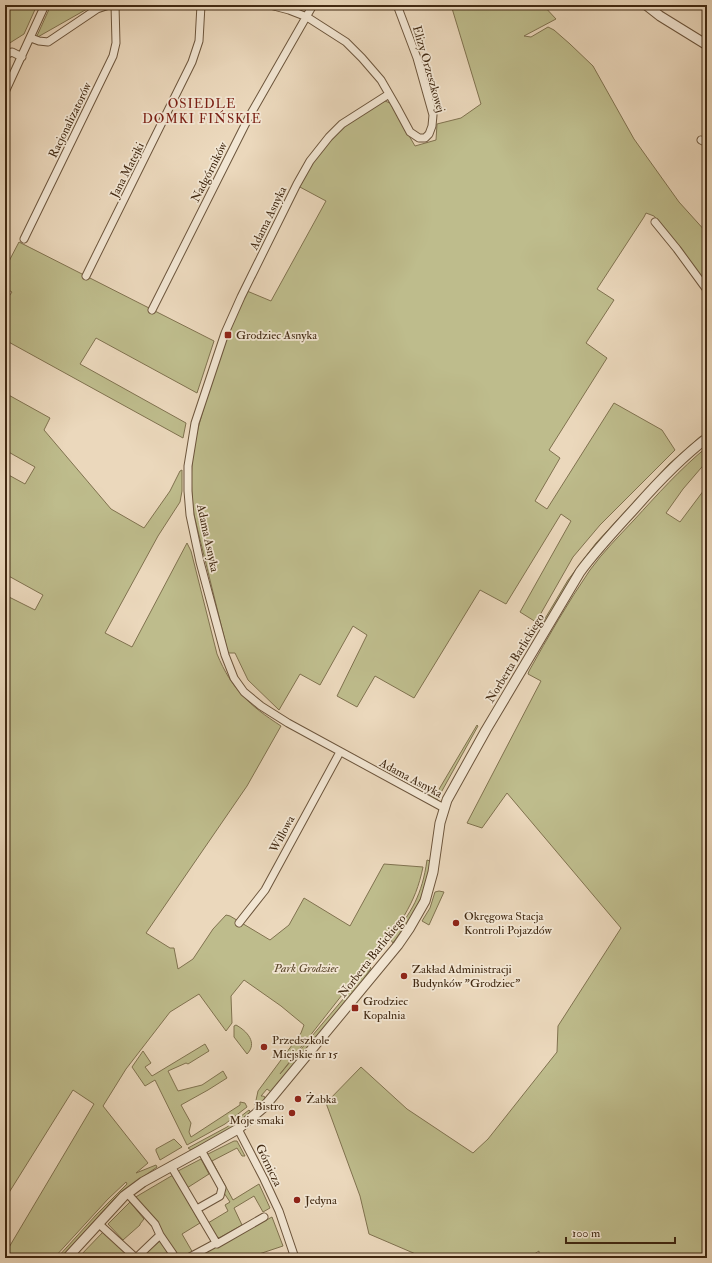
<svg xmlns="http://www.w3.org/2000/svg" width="712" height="1263" viewBox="0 0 712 1263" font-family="'IM FELL Double Pica',serif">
	<rect width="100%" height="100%" fill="#ebd8bc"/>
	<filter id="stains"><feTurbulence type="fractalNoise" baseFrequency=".005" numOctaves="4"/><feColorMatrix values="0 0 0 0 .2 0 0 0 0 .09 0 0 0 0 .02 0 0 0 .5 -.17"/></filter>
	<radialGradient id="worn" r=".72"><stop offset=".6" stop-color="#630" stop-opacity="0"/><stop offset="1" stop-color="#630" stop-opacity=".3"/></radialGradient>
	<path fill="#bebc8c" stroke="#80724f" d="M5,5h32l-13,29 -19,12z
		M51,5h43l-58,33z
		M451,5h92l13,14 -32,17 7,1 17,-10 6,3 16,14 23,22 41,73 45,63 28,31v52l-53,-69 -8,-3 -2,4 -47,72 17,11 -28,43 21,15 -58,92 11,8 -25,43 12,8 67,-106 48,27 13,20 -75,75 -27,32 -37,65 -16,-10 51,-91 -10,-7 -55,90 -26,-14 -66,108 -39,-22 -18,31 -20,-11 30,-61 -14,-9 -33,59 -20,-11 -21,36 -31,-30 -13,-27h-7l-34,-138c-3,-22 -4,-45 0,-68 4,-22 11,-43 18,-65 10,-31 21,-62 35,-91l24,10 55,-100 -28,-15c11,-17 21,-35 36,-50 14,-15 33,-25 51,-35l5,2 25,43 21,-6 1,-16 24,-6 20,-14z
		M19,242l195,99 -17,52 -101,-55 -16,26 106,59 -3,15 -178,-98v-38l7,-10 -7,-4v-26l3,1z
		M5,393l45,25 -6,12 67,79 33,19 26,-37 10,-20 2,-1v21l-2,11 -22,34 -53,97 27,14 55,-104 4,8 26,103c15,36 32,51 64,72l-34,60 -101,147 24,15h4l4,21 15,-10 20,-30 13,-14 4,1 40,24 19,-15 15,-27 46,28 34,-62 39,3c-4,19 -9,32 -19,49l-124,158 64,-76 25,-32 2,2 -8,12 -92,112 -4,-3 -6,7h2l2,1 -1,3 -6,6 -3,-1 3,-14 43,-58 3,-8 -23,-19 -37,-26 -13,16 1,27 -6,8 -27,-37 -29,18 -44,57 -23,37 45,57 -12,10 20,-8 1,2 -30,21 -12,10 -54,60h-4l39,-43 31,-31 -1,-2 -18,17 -54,59h-49v-4l89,-150 -21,-14 -68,109v-604l30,15 8,-15 -38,-21v-101l20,11 10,-17 -30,-17v-37l2,-4 -2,-1z
		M701,436l-37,36 -119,150h-2l25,-42 28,-37 73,-79z
		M707,447v14l-24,28 -17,24 14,9 27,-36v772h-168v-7l-11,7h-103l-56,-24 -9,-38 -34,-93 35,-36 46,42 66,44 15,-14 69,-87 1,-26 63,-98 -114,-135 -25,35 -15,-5 74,-142 -13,-7 1,-3c19,-34 39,-69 61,-101 13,-18 29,-34 44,-50 23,-25 46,-51 73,-73z
		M477,725l1,1 -40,72 -1,2 -8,-5 1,-2 5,3z
		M427,860l3,1c-1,32 -20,57 -37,82l-3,-4c22,-27 32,-44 37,-79z
		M439,891l5,1 -15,33 -7,-4 8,-13 5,-16z
		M236,1025c11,6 22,18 11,29l-13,-17v-11z
		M205,1044l4,7 -21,13 -2,-1 -18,8 10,20 24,-6 21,-14 4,7 -19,12 -27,15 10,18 -2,9 2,5 49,-32v-3l5,1 2,4 -22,17 -38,21 -32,-65 -10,6 -13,-19 11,-16 8,12 -6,4 7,9z
		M249,1110l1,1v2l-21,17 -38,20 -3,-2 39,-21z
		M174,1139l8,8 -22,13 -4,-9v-2z
		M234,1141h3l8,15h-3l-5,-8 -25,13 21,39 26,-16 11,24 -7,4 -9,-16 -20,12 8,17 -23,13 -3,-2 -8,-13 20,-12 -3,-6 5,-3 -6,-9 -18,-38z
		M201,1159l8,15 -22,14 -9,-17z
		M173,1175l27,48 -18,11 11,19h11l68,-36 11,29 -36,12h-67l-46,-60z
		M130,1202l14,17 -4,5v1l-17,15 -15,-16z
		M104,1231l29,27h-55z
		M161,1240l10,14 -4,4h-27z"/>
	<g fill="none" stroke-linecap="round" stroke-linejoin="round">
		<g stroke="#6c553c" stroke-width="9">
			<path id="minor" d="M270,5l19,5 18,7 39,25 16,16 19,22 15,26 14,26 9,6h6l4,-4 3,-8 1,-11 -16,-57 -20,-53
				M31,38l8,3 9,1 49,-33 12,-4
				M5,55l7,-3 10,5
				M5,92l40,-87
				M389,94l-47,30 -13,13 -19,24 -13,23 -56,113 -16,36 -30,90 -7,43v25l2,24 10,47 25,93 9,23 10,14 17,14 27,17 156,85
				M701,140l6,3
				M655,222l22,27 30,41
				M24,239l89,-183 3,-13 -1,-38
				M86,276l106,-214 7,-21 2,-36
				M152,310l97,-193 64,-112
				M239,923l26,-33 75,-138
				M238,1129l26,50 15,32 16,47
				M171,1166l46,78 47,-27
				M128,1194l27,30 5,11 13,19 -4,4
				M197,1209l23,-13 2,-8 -21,-38
				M99,1224l37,34
				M136,1258l24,-23
				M188,1258l28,-15"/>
		</g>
		<g stroke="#6c553c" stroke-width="11">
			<path id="tertiary" d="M646,5l14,11 47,29
				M67,1258l57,-62 19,-14 58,-32 37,-21 26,-22 134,-162 11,-16 16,-28 8,-29 7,-49 7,-23 39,-70 94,-158c17,-23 37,-44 56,-65 22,-25 45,-49 71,-69"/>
		</g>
		<use href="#minor" stroke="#f2e6d3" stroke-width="7"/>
		<use href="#tertiary" stroke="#f2e6d3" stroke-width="9"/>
	</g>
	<g fill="#8f2418" stroke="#f2e6d3" stroke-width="1.5">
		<rect x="224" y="331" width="8" height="8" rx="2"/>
		<circle cx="456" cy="923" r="4"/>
		<circle cx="404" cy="976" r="4"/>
		<rect x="351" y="1004" width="8" height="8" rx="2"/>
		<circle cx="264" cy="1047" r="4"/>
		<circle cx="298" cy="1099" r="4"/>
		<circle cx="292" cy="1113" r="4"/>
		<circle cx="297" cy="1200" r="4"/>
	</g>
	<g text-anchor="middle" stroke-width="3.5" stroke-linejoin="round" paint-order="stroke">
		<g font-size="12" fill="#412912" stroke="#f2e6d3">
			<text transform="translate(429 69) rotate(74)" y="4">Elizy Orzeszkowej</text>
			<text transform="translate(70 120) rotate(-64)" y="4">Racjonalizatorów</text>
			<text transform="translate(127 170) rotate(-63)" y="4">Jana Matejki</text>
			<text transform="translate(209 172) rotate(-63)" y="4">Nadgórników</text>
			<text transform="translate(268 218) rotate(-64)" y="4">Adama Asnyka</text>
			<text transform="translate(208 538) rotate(78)" y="4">Adama Asnyka</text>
			<text transform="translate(515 658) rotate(-59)" y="4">Norberta Barlickiego</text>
			<text transform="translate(411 778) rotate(28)" y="4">Adama Asnyka</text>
			<text transform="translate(282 834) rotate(-62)" y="4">Willowa</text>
			<text transform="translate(372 956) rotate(-52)" y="4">Norberta Barlickiego</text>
			<text transform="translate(269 1165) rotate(64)" y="4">Górnicza</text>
		</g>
		<g font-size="12" fill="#412912" stroke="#f2e6d3" text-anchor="start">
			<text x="236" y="339">Grodziec Asnyka</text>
			<text x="464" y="920">Okręgowa Stacja<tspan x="464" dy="14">Kontroli Pojazdów</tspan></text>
			<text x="412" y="973">Zakład Administracji<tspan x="412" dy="14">Budynków "Grodziec"</tspan></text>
			<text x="363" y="1005">Grodziec<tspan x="363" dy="14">Kopalnia</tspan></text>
			<text x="272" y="1044">Przedszkole<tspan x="272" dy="14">Miejskie nr 15</tspan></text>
			<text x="306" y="1103">Żabka</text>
			<text x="284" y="1110" text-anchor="end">Bistro<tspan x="284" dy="14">Moje smaki</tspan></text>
			<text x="305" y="1204">Jedyna</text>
		</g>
		<g font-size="12" font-style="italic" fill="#5a462a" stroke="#f2e6d3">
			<text x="306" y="972">Park Grodziec</text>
		</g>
		<g font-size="13" letter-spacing="1" fill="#7a1f14" stroke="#f2e6d3">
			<text x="202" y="108">OSIEDLE<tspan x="202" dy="15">DOMKI FIŃSKIE</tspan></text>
		</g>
	</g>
	<rect width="712" height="1263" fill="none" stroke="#ebd8bc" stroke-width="20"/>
	<rect x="6" y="6" width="700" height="1251" fill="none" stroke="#412912" stroke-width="2"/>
	<rect x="10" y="10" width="692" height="1243" fill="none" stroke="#412912"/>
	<path d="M566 1237v6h109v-6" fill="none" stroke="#412912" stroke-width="2"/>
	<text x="572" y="1237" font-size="12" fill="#412912" stroke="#f2e6d3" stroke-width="3" paint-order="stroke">100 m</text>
	<rect width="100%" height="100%" filter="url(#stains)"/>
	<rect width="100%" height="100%" fill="url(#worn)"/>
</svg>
